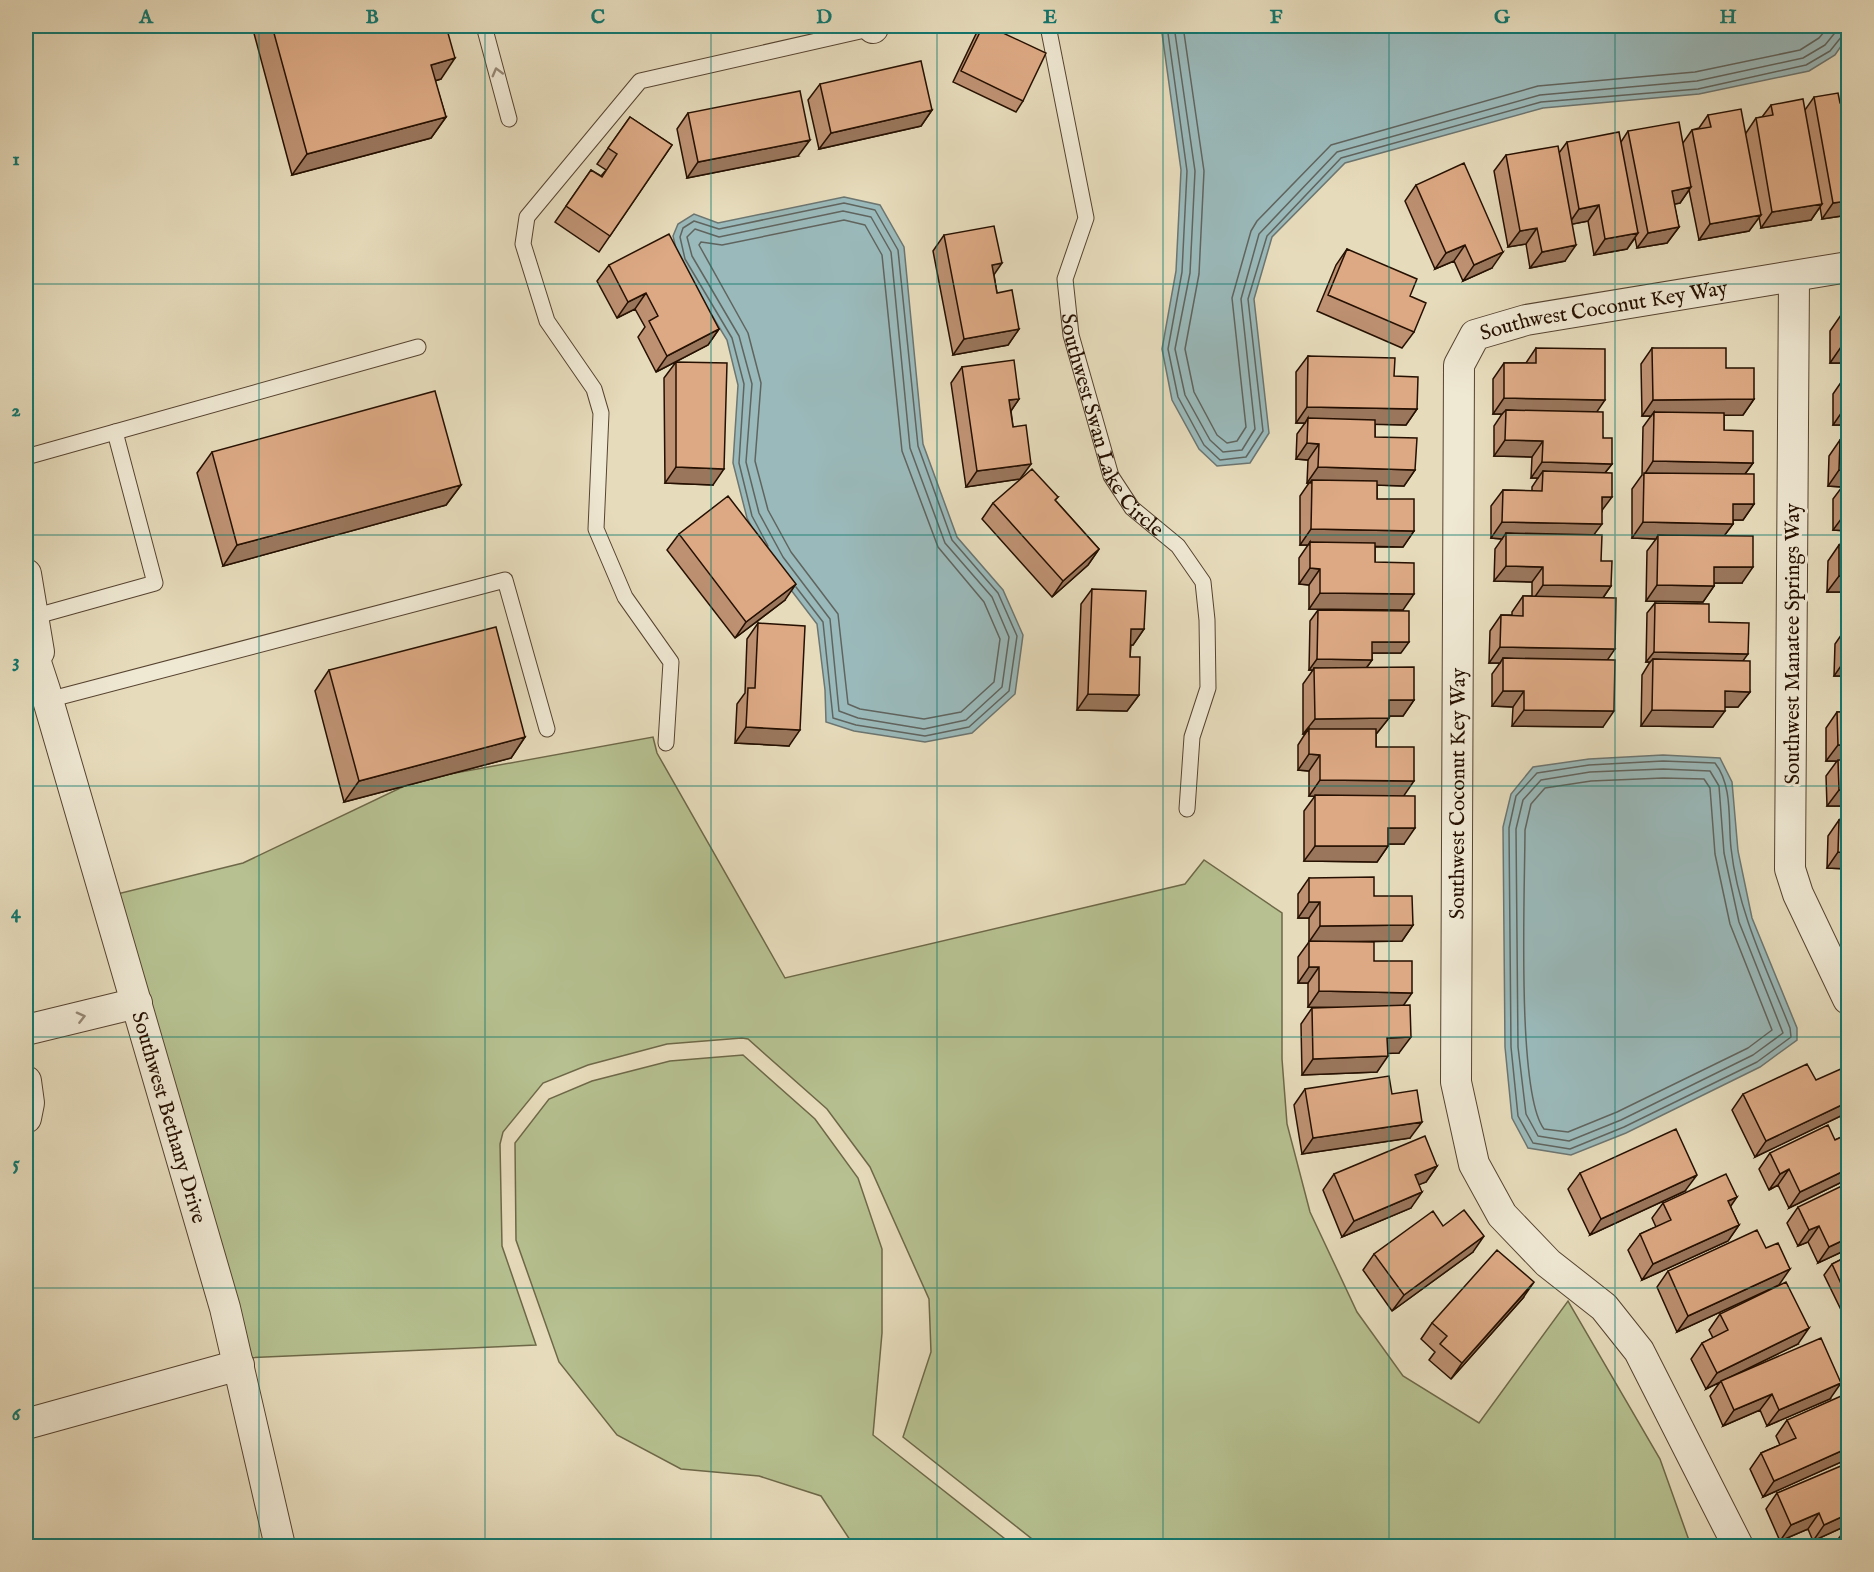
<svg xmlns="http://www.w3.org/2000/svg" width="1874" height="1572" viewBox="0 0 1874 1572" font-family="'IM FELL English',serif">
	<rect width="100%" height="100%" fill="#e6dbbb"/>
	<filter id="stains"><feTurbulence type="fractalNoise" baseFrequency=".00333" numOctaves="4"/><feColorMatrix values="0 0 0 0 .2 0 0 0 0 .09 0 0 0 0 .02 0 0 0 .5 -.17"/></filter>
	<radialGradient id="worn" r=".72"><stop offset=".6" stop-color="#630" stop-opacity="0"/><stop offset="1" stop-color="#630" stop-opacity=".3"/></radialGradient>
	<path fill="#b6c090" stroke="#6e6848" stroke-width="1.5" d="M653,737l4,16 128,225 400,-94 19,-24 78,53v146l5,65 23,88 47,100 46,64 76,47 89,-122 92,158 31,87h-650l-138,-109 28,-85 -2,-53 -59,-132 -43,-58 -79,-70 -6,-1 -75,6 -79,21 -45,18 -40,49 -3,12 2,102 34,99 -313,14 -114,-463 134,-33 174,-83z
		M743,1055l72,64 43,59 24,71v84l-9,102 141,111h-160l-33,-50 -62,-20 -78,-7 -64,-34 -58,-73 -43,-122 -1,-97 34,-44 43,-18 78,-20z"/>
	<path fill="#9ab9ba" stroke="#6c7570" stroke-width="1.5" d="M1161,26h687v10l-13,19 -26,16 -110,23 -156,14 -198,55 -73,74 -18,62 15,134 -19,30 -33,3 -18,-17 -27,-49 -10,-51 14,-78 5,-101z
		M844,197l36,8 24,42 19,197 34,93 46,53 20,45 -8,59 -43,39 -47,9 -71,-11 -28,-9 -1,-32 -8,-66 -45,-59 -25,-47 -14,-55 5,-78 -11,-45 -48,-79 -6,-25 5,-12 16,-10 24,9z
		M1663,755l57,3 12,24 6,69 14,67 45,110v12l-37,27 -134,66 -55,22 -43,-7 -16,-30 -7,-71 -2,-220 8,-33 22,-27 56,-8z"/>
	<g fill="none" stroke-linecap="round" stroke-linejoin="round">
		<path stroke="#60645e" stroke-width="1.5" d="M1167,26l20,145 -5,101 -14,77 10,48 26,48 16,15 26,-3 17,-26 -15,-132 19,-63 74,-78 200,-56 157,-13 108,-24 24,-14 12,-15 6,-2
			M1174,26l21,145 -5,102 -15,76 10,46 25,45 13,12 19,-2 13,-21 -14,-130 18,-65 78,-82 203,-57 157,-14 106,-23 22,-13 13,-16 10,-3
			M1183,26l21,145 -5,103 -14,75 9,43 23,43 10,8 10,-2 9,-14 -14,-129 19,-67 6,-10 74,-76 207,-59 157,-14 105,-22 19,-12 10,-12
			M843,211l28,6 20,35 19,196 35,95 47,54 17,40 -7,50 -36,33 -42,9 -66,-11 -19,-7 -9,-92 -47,-62 -24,-44 -13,-51 6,-78 -13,-48 -47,-80 -5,-19 8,-8 24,8z
			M844,220l21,5 17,30 20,196 36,96 46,55 16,37 -6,43 -33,30 -37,7 -64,-10 -12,-5 -10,-90 -47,-62 -23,-42 -13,-49 6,-78 -13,-50 -49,-88 2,-3 21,3z
			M768,546l-16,-30 -13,-53 5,-79 -12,-46 -47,-79 -5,-22 3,-9 11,-7 25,8 125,-26 31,7 23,40 20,196 34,94 46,53 19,43 -8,55 -40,36 -44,9 -69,-11 -23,-7 -10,-96 -27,-35
			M1663,761l52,2c18,23 13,58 16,85 7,64 36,122 59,180l1,9 -34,25 -133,65 -54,22 -37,-6 -15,-27 -7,-69 -2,-219 7,-32 21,-23 52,-8z
			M1663,769l47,2 9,15 5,67 15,69 44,111 -30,22 -132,65 -52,21 -31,-5 -12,-22 -8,-67 -2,-218 7,-29 18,-20 49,-8z
			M1663,778l41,1 6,9 5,66 15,70 42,106 -24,18 -131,64 -49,20 -24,-3c-28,-36 -19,-244 -19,-299l6,-26 14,-16 46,-7z"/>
		<g stroke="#564330" stroke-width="17">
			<g id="lane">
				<path d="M484,26l25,93"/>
				<path id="s1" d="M1048,26l38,192 -21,61 6,56 40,141 21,32 46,38 25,36 4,38 1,68 -16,49 -5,72"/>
				<path d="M26,457l392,-110"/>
				<path d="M33,617l122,-34 -40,-151"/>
				<path d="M48,700l457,-120 42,149"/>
				<path d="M666,743l5,-81 -46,-65 -29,-68 5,-116 -7,-24 -47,-68 -24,-77 4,-27 113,-136 238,-54"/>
			</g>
		</g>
		<g stroke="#564330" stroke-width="32">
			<g id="street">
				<path d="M872,26l1,2"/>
				<path d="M1794,277l-4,592 8,25 50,105"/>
				<path d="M26,574l13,78"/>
				<path id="s2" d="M26,632l19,58 180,618 55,238"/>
				<path d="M26,1030l111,-27"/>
				<path d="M26,1081l3,22 -3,15"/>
				<path d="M26,1424l213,-59"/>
				<path id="s3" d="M1738,1546l-99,-195 -35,-44 -56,-44 -46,-48 -28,-51 -18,-82 3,-717 16,-30 51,-15 322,-53"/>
			</g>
		</g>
		<use href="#lane" stroke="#efe8d3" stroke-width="15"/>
		<use href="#street" stroke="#efe8d3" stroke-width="30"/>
	</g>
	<path fill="#bd9172" stroke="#261001" stroke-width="1.5" d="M252,26h194l-5,53 -6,2 11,36 -15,21 -139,37z
		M982,26l41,75 -7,11 -63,-30 23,-48z
		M820,84l112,26 -11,16 -102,23 -11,-49z
		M1814,97l26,6 8,-1v113l-26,4 -2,-12 -9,13 -50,8 -2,-11 -10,14 -50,9 -10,-50 -9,13 -6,1 5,23 -12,16 -30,5 -2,-10 -8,11 -33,6 -6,-34 -16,3 -7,37 -35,7 -4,-24 -18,3 -14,-76 12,-16 53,-2 8,-11h54l7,-11 55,12 9,-13 7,-2 9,-13 38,18 10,-15 6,-1 9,-12 34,5z
		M688,113l110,43 -111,22 -10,-49z
		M630,117l42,28 -73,107 -44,-30 36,-52 10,6 5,-6 -9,-6z
		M1416,185l76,83 -29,13 -9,-20 -19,8 -30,-68z
		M944,235l50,40 3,18 22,36 -11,16 -55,10 -20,-104z
		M1347,249l63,47 4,36 -12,16 -85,-37 19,-46z
		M609,265l110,64 -11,16 -52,27 -18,-35 7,-10 -10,-18 -18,9 -20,-37z
		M1841,315l7,48h-18v-32z
		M1536,348l61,63 6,27 9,26 -7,9 -3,38 -8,24 7,26 10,25 -8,12 5,62 -5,67 -91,-1 1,-19 -21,-1v-32l8,-11h-11l1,-32 11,-16h11v-3l11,-16h9v-14l-38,-1 1,-32 7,-10 -11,-1v-32l12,-16 29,1v-4l6,-9h-7l1,-21 -38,-1v-30l8,-12h-9v-35l11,-16h22z
		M1652,348l74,20 28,31 -11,16h-19v15l29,33 -8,11 9,30 -11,16h-10v4l-9,12 18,47h-28v3l-11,16 -57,-1 1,-50 9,-12 -24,-1v-49l10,-14 1,-48 8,-11h-9l-1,-52z
		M1308,356l86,20 23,33 -11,16 -31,-1v13l40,33 -11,16 -27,-1v14l37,32 -11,16h-28v15l28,48 -94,-1v-24l-10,-1v-26l9,-13h-8v-49l9,-13h-2l1,-23 -12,-1 1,-25 8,-11h-9v-51z
		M676,362l37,123 -48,-2 -1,-105z
		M962,367l57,32 -8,12 9,68 -54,8 -15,-104z
		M1844,378l4,47h-15v-31z
		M1840,440l8,91 -15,-1v-31l9,-12 -14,-1 1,-30z
		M212,452l249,33 -15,20 -223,61 -26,-93z
		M1058,497l-3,3 44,49 -11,16 -36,32 -70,-78 11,-16z
		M679,534l106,66 -50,38 -68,-88z
		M1839,545l9,47h-21l1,-31z
		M1092,589l52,40 -11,16h-2l-1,12 9,38 -12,16 -50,-1 4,-106z
		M1655,603l54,19 34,39 7,31 -12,15h-13l-12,20 -72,-1 1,-51 8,-13h-4l1,-49z
		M1318,610l83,43h-29v7l-5,7 47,33 -11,16h-14v2l-12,15 -1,1v13l28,49v48h-16v2l-11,16 -73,-1v-50l11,-15h-6v-25l-11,-1v-25l7,-11h-2v-50l10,-14h-4l1,-49z
		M758,623l31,123 -54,-3 2,-39 8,-11 2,-54z
		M1846,628l2,48h-14l1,-32z
		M329,670l196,67 -14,21 -167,44 -29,-111z
		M1837,712h11v94h-21l-1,-30 11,-15h-11v-33z
		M1839,820l9,49 -21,-1 1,-32z
		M1309,878l65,18 39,29 -11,16 -45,1 17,19 29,44 -4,48h-11l-11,19 -75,3 -1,-51 11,-16 15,-1h-19v-24h-10v-26l11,-15v-24h-11v-24z
		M1305,1089l87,5 18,44 -108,16 -8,-49z
		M1743,1094l104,19 -92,44 -23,-47z
		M1848,1134v45l-59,29 -11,-23 -9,5 -10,-21 11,-16 65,-13z
		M1437,1166l-11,16 -7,2 -8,24 -69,29 -19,-47 11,-16z
		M1580,1173l105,18 -95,44 -22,-46z
		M1663,1203l67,3 9,19 -11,16 -86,39 -14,-30 12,-16 16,-7 -4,-9z
		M1798,1207l50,42 -30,14 -10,-21 -10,4 -11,-23z
		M1443,1226l30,26 -81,59 -29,-41 11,-16z
		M1848,1256v62l-2,2 -22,-45 8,-11z
		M1668,1271l111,14 -102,47 -20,-45z
		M1523,1298l-72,81 -22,-19 6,-8 -14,-13 11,-16z
		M1720,1314l78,30 -64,31 96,24 -63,27 -7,-16 -37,16 -13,-30 10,-14 -14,7 -15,-30 11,-16 11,-5 -4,-8z
		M1787,1420l61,39 -85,38 -13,-28 11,-16 19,-8 -4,-9z
		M1777,1493l71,32 -35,16 -5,-12 -28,12 -14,-32z
		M1848,1529v17h-15l11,-15z"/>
	<path fill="#9a765c" stroke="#261001" stroke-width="1.5" d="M455,58l-14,21 -25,7 15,-21z
		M932,110l-11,16 -102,23 12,-16z
		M446,117l-15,21 -139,37 15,-21z
		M810,140l-12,16 -111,22 11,-16z
		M1691,187l-11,16 -20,4 12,-16z
		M1848,201v14l-26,4 11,-16z
		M1822,204l-11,16 -50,8 11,-16z
		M1599,205l-11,16 -20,4 11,-16z
		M1761,215l-12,16 -50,9 11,-16z
		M1679,227l-12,16 -30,5 11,-15z
		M1537,228l-11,16 -18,3 12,-16z
		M1638,233l-11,16 -33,6 11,-16z
		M1465,245l-11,16 -19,8 11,-16z
		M1576,245l-11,16 -35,7 12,-16z
		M1503,252l-11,16 -29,13 11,-16z
		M1002,263l-11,16 1,-14z
		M646,293l-11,16 -18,9 11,-16z
		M719,329l-11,16 -52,27 11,-16z
		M1019,329l-11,16 -55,10 11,-16z
		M1841,347h7v16h-18z
		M1504,398l101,2 -11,16 -88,-6 -4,4h-9z
		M1019,399l-11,16 1,-15z
		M1754,399l-11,16 -89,1v-4l-3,4h-9l11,-16z
		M1307,407l110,2 -11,16 -98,-2v-5l-3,5h-9z
		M1844,409h4v16h-15z
		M1505,440l38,1 -11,16 -38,-1z
		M1307,443l12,1 -11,16 -12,-1z
		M1653,461l100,2 -11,15 -98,-3z
		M1542,462l70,2 -12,15 -57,-8 -5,7h-7z
		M1031,464l-11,15 -54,8 11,-16z
		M676,467l48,2 -11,16 -48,-2z
		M1318,467l97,3 -11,16 -93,-3 1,-3 -3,3h-2z
		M1839,470l9,1v16l-4,-4 -2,4 -14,-1z
		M461,485l-15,20 -223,61 14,-21z
		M1602,497h10l-12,16z
		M1733,504h21l-11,16h-22z
		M1844,515h4v16l-15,-1z
		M1502,522l100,2 -12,16 -84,-7 -4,6 -11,-1z
		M1643,522l90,2 -12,16 -63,-5 -2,4 -24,-1z
		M1311,529l103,2 -11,16 -93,-2v-3l-2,3h-8z
		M1099,549l-11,16 -36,32 11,-16z
		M1506,566l37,1 -11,15 -38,-1z
		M1714,567h39l-11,16h-39z
		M1310,568l10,1 -11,16 -10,-1z
		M1839,576h9v16h-21z
		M796,584l-11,16 -50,38 11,-16z
		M1543,585l68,1 -11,16 -68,-1z
		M1657,585l57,1 -11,16 -57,-1z
		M1320,593l94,1 -11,16 -94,-1z
		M1131,629h13l-11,16h-13z
		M1372,642h37l-8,11h-37z
		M1500,647l115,2 -11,16 -101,-7 -3,5h-11z
		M1654,652l94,2 -8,11 -87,-6 -3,3h-4z
		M1317,659l55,1 -8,11 -50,-3 -1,2h-4z
		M1845,660h3v16h-14z
		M1503,691h21l-11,16 -21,-1z
		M1725,691l25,1 -12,15h-24z
		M1088,694l51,1 -12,16 -50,-1z
		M1389,700h25l-11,16h-26z
		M1524,710l90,1 -11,16 -91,-1z
		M1652,710l73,1 -12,16 -72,-1z
		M1389,718l-12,15 -68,1v-5l-4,5h-2l12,-15z
		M746,727l54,3 -11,16 -54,-3z
		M525,737l-14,21 -167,44 15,-21z
		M1838,745h10v16h-22z
		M1309,754l11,1 -11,16 -11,-1z
		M1320,780l94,1 -11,16 -94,-1z
		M1839,790h9v16h-21z
		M1388,828h27l-11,16h-27z
		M1315,846h73l-11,16 -73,-1z
		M1838,852l10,1v16l-21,-1z
		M1309,902h11l-11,16h-11z
		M1413,925l-11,16 -93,1 11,-16z
		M1309,967h10l-11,16h-10z
		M1319,991l93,2 -11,16 -93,-2z
		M1411,1037l-12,16 -23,1 11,-16z
		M1388,1056l-11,16 -75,3 11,-16z
		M1848,1102v8l-1,3 -92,44 11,-16z
		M1422,1122l-12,16 -108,16 11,-16z
		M1437,1166l-11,16 -22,9 11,-16z
		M1789,1169l-11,16 -9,5 11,-16z
		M1848,1169v10l-59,29 11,-16z
		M1697,1175l-12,16 -95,44 11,-16z
		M1422,1192l-11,16 -69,29 12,-16z
		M1737,1197l-11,16 2,-12z
		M1739,1225l-11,16 -86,39 11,-16z
		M1819,1226l-11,16 -10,4 11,-16z
		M1484,1236l-11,16 -81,59 12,-16z
		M1848,1238v11l-30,14 11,-16z
		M1790,1269l-11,16 -102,47 11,-16z
		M1534,1282l-11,16 -72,81 11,-16z
		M1809,1328l-11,16 -92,45 11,-16z
		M1841,1383l-11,16 -63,27 12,-16z
		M1772,1394l-12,16 -37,16 11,-16z
		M1848,1448v11l-85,38 11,-16z
		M1819,1513l-11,16 -28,12 11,-16z
		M1848,1514v11l-35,16 11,-16z"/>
	<path fill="#dca984" stroke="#261001" stroke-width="1.5" d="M272,26h174l9,32 -24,7 15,52 -139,37z
		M983,26h5l58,27 -23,48 -62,-30z
		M921,61l11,49 -101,23 -11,-49z
		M800,91l10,49 -112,22 -10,-49z
		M1838,93l2,10 8,-1v99l-15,2 -19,-106z
		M1803,99l19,105 -50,8 -16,-94 17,-3 -2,-10z
		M1741,109l20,106 -51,9 -18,-94 19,-3 -3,-12z
		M630,117l42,28 -62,91 -44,-30 25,-36 11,7 15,-23 -9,-6z
		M1679,122l12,65 -19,4 7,36 -31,6 -20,-102z
		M1619,132l19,101 -33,6 -6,-34 -20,4 -12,-67z
		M1558,146l18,99 -34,7 -5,-24 -17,3 -14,-76z
		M1464,163l39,89 -29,13 -9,-20 -19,8 -30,-68z
		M994,226l8,37 -10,2 5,28 15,-3 7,39 -55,10 -20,-104z
		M669,234l50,95 -52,27 -18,-35 9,-5 -12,-23 -18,9 -19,-37z
		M1347,249l70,30 -7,17 16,7 -12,29 -86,-37z
		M1841,315h7v32h-7z
		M1536,348l69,1v51l-101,-2v-35h32z
		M1652,348h74v20h28v31l-101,1z
		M1308,356l87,2 -1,18 24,1 -1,32 -110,-2z
		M1014,360l5,39 -10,1 4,27 13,-2 5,39 -54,7 -15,-104z
		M676,362l51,1 -3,106 -48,-2z
		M1844,378h4v31h-4z
		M435,391l26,94 -224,60 -25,-93z
		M1506,410l97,2v26h9v26l-70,-2 1,-21 -38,-1z
		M1654,412l70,1v17l29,1v32l-100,-2z
		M1308,418l67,2v17l42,1 -2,32 -97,-3 1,-23 -12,-1z
		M1840,440h8v31l-9,-1z
		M1032,469l26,28 -3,3 44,49 -36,32 -70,-78z
		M1543,471l69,2v24h-10v27l-100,-2 1,-32 39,1z
		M1644,473l110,1v30h-21v20l-90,-2z
		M1312,480l65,1v18h37v32l-103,-2z
		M1844,483h4v32h-4z
		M728,496l68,88 -50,38 -67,-88z
		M1506,533l96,2 -1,26h11l-1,25 -68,-1v-18l-37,-1z
		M1658,535l95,1v31h-39v19l-57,-1z
		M1310,542l65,1v19l39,1v31l-94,-1v-24l-10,-1z
		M1839,545h9v31h-9z
		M1092,589l54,2 -2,38h-13l-1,28h10l-1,38 -51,-1z
		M1523,596l93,2 -1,51 -115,-2 1,-32 22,1z
		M1655,603l54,1v18l40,1 -1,31 -94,-2z
		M1318,610l91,1v31h-37v18l-55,-1z
		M758,623l47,3 -5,104 -54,-3 2,-39h7z
		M496,627l29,110 -166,44 -30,-111z
		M1846,628h2v32h-3z
		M1503,658l112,2 -1,51 -90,-1v-19h-21z
		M1653,659l97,2v31l-25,-1v20l-73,-1z
		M1414,667v33h-25v18l-74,1 -1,-51z
		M1837,712h11v33h-10z
		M1309,729h67v18h38v34l-94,-1v-25l-11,-1z
		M1838,760h10v30h-9z
		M1315,795l100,1v32h-27v18h-73z
		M1839,820h9v33l-10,-1z
		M1374,877v19h38l1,29 -93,1v-24h-11v-24z
		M1309,941l65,1v19h38v32l-93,-2v-24h-10z
		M1410,1005l1,32 -24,1 1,18 -75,3 -1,-51z
		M1807,1064l9,16 27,-12 5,10v24l-82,39 -23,-47z
		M1389,1076l3,18 25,-4 5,32 -109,16 -8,-49z
		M1828,1125l7,15 13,-6v35l-48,23 -11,-23 -9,5 -10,-21z
		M1676,1129l21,46 -96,44 -21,-46z
		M1425,1136l12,30 -22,9 7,17 -68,29 -20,-47z
		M1726,1174l11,23 -9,4 11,24 -86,39 -13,-30 31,-14 -8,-17z
		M1848,1183v55l-19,9 -10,-21 -10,4 -11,-23z
		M1464,1210l20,26 -80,59 -30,-41 59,-43 10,15z
		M1757,1230l9,18 12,-5 12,26 -102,47 -20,-45z
		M1497,1250l37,32 -72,81 -22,-19 7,-8 -15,-13z
		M1848,1256v43l-16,-35z
		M1786,1282l23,46 -92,45 -15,-30 26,-13 -8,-16z
		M1821,1338l20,45 -62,27 -7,-16 -38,16 -13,-29z
		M1848,1393v55l-74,33 -13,-28 35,-15 -9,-18z
		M1848,1463v51l-24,11 -5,-12 -28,12 -14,-32z
		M1848,1529v11l-4,-9z"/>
	<defs><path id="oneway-chevron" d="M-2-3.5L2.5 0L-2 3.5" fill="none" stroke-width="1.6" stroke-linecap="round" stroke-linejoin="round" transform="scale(1.5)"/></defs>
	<g stroke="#958774">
		<use href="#oneway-chevron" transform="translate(497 72) rotate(-105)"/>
		<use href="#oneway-chevron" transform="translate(81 1017) rotate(-14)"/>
	</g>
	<path fill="none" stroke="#0f766e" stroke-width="1.5" stroke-opacity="0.55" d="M259,26v1520M485,26v1520M711,26v1520M937,26v1520M1163,26v1520M1389,26v1520M1615,26v1520M26,284h1822M26,535h1822M26,786h1822M26,1037h1822M26,1288h1822"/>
	<g text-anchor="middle" stroke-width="6" stroke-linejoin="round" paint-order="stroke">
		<g font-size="21" fill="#261001" stroke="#efe8d3">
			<text dy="7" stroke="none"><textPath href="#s3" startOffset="1437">Southwest Coconut Key Way</textPath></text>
			<text dy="7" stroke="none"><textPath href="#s1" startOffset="417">Southwest Swan Lake Circle</textPath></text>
			<text transform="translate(1792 644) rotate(-90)" y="7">Southwest Manatee Springs Way</text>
			<text dy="7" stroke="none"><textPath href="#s3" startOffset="843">Southwest Coconut Key Way</textPath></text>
			<text dy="7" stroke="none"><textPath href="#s2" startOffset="506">Southwest Bethany Drive</textPath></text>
		</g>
	</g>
	<rect width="1874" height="1572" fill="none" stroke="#e6dbbb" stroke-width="66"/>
	<rect x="33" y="33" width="1808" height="1506" fill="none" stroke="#0f766e" stroke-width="2"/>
	<g font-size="20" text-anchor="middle" font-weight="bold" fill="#0f766e">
		<text x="146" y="23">A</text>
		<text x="372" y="23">B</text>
		<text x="598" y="23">C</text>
		<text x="824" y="23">D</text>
		<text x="1050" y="23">E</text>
		<text x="1276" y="23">F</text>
		<text x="1502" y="23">G</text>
		<text x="1728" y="23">H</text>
		<text x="16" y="165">1</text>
		<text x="16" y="416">2</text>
		<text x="16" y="667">3</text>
		<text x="16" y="918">4</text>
		<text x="16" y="1169">5</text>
		<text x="16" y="1420">6</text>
	</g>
	<rect width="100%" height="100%" filter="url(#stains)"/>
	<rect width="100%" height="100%" fill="url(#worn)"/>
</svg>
